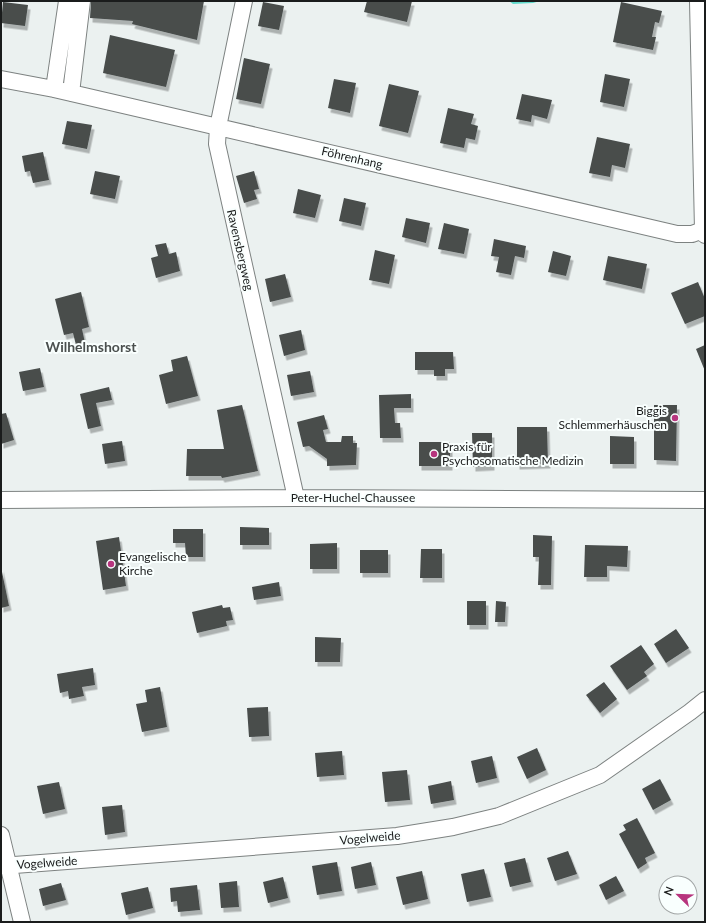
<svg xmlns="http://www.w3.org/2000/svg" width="706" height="923" viewBox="0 0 706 923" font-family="Lato,sans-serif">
	<defs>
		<filter id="shadow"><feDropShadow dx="2.5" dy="4.5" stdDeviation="0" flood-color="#0004"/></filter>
	</defs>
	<rect width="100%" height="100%" fill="#ebf1f0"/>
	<path fill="#5fdacb" d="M509,1h31l-7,2 -20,1z"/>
	<path fill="#484d4c" filter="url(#shadow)" d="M91,1h113l-7,39 -65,-16 1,-3 -43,-3z
		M367,1h45l-5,21 -43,-10z
		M3,2l25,3 -3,21 -24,-3z
		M263,2l21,4 -5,24 -21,-4z
		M621,2l41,9 -3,12 -4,-1 -3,15h4l-3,13 -40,-8z
		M110,35l65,15 -9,37 -63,-14z
		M244,58l26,6 -9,40 -25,-5z
		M605,74l25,5 -6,28 -24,-5z
		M334,79l22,4 -6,30 -22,-5z
		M389,84l30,7 -11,42 -29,-7z
		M522,94l30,6 -5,19 -15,-4 -1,7 -15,-3z
		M448,108l26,6 -3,10 7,2 -3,14 -9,-2 -2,10 -24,-5z
		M67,121l25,4 -5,24 -25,-5z
		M597,137l33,7 -5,24 -13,-3 -2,12 -21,-4z
		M43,152l6,28 -16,3 -3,-12 -5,1 -3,-16z
		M95,171l25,5 -5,23 -25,-5z
		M254,171l5,18 -5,1 3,9 -13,4 -8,-27z
		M298,189l23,6 -6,23 -22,-5z
		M344,198l22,5 -5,23 -22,-5z
		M406,218l24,5 -4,20 -24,-6z
		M444,223l25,6 -5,25 -26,-5z
		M494,239l32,7 -2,12 -9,-2 -4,19 -15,-3 3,-15 -8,-1z
		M166,243l3,11 7,-2 4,19 -24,7 -5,-20 7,-2 -3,-11z
		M375,250l20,5 -6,29 -20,-4z
		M553,251l18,5 -5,20 -18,-4z
		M608,256l39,8 -5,25 -39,-9z
		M285,274l6,23 -21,5 -5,-23z
		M698,282l7,17v17l-20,8 -14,-31z
		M81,292l8,35 -7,2 3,14 -9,2 -3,-12 -9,2 -9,-36z
		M301,330l4,20 -21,6 -5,-21z
		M705,345v26l-9,-22z
		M415,352h38l1,17h-9v7h-11v-6h-19z
		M187,356l11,40 -32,8 -7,-29 14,-4 -2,-11z
		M40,368l4,19 -21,4 -4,-19z
		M310,371l4,21 -23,4 -4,-21z
		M109,387l3,13 -16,3 5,23 -13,3 -8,-35z
		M411,394v14h-17l1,15h5l1,15h-21l-1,-43z
		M242,405l16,66 -36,7 -1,-2h-35l1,-27h37l-7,-39z
		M654,405h23l-1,56 -22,-1z
		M6,413l8,27 -13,4v-30z
		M324,415l4,14 -5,1 3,12h15l1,-6h11v7h4l-1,22 -29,1v-7l-18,-13 -6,1 -6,-25z
		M517,427h30l1,37 -31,1z
		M472,433h20v33l-19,1z
		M610,436l24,1v27h-24z
		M122,441l3,20 -20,3 -3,-20z
		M419,442h31v24h-31z
		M240,527l29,1v17h-29z
		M173,529h30v28h-17l-1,-14h-12z
		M533,535l19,1 -1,49h-13l1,-28h-6z
		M119,537l7,49 -23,4 -7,-49z
		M337,543v26h-27v-25z
		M585,545l43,1 -1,21 -20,-1v11h-23z
		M421,549h21v29h-22z
		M360,550h28v23h-28z
		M1,567l8,39 -8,2z
		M279,582l2,14 -27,4 -2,-13z
		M467,601h19v24h-19z
		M496,601l10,1 -1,20h-10z
		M222,605l1,3 7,-1 3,13 -7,1 1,5 -30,7 -5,-21z
		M676,629l13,19 -23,15 -12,-19z
		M315,637l26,1 -1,24h-25z
		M641,645l13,19 -10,8 3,4 -20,14 -17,-24z
		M93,668l2,17 -13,2 2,9 -15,3 -1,-8 -8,2 -3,-19z
		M604,682l13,17 -17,14 -14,-18z
		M160,687l7,40 -25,5 -6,-28 11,-2 -2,-12z
		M268,707l1,29 -20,1 -2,-29z
		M537,748l9,22 -19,9 -10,-22z
		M342,751l2,24 -27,2 -2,-24z
		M492,756l5,22 -21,5 -5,-22z
		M407,770l3,30 -25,2 -3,-30z
		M660,779l11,21 -18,10 -11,-21z
		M451,781l3,19 -23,4 -3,-18z
		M59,782l6,27 -22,5 -6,-28z
		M122,805l3,27 -20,3 -3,-28z
		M637,818l18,35 -10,5 2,5 -9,6 -19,-35 7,-4 -3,-5z
		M568,851l9,23 -22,7 -8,-23z
		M525,858l6,24 -21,5 -6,-24z
		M337,862l5,29 -25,4 -5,-29z
		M371,862l5,23 -21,4 -4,-22z
		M484,869l7,28 -24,5 -6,-28z
		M422,871l6,28 -25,6 -7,-28z
		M616,876l8,15 -18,9 -7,-15z
		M283,877l5,21 -20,5 -5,-21z
		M237,881l2,26 -18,1 -2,-25z
		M61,883l5,17 -23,6 -4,-17z
		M197,885l3,25 -22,2 -1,-11 -6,1 -1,-14z
		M148,887l5,21 -27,7 -5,-22z"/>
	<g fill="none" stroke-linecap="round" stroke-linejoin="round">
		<g stroke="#7d8281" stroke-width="18">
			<path id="minor" d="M244,1l-26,126 -1,17 79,354
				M698,1l5,229 2,5
				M1,79l53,10 164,38 459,107h15l11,-4
				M54,89l13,-88
				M71,93l11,-92
				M1,500l295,-2 409,2
				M1,835l21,87
				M1,866l396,-30 56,-9 46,-11 101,-41 90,-63 15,-12"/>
		</g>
		<use href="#minor" stroke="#fff" stroke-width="16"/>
	</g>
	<g fill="#b7357e" stroke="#f9fffe" stroke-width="1.5">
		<circle cx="675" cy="418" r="4"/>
		<circle cx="434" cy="454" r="4"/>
		<circle cx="111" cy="564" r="4"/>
	</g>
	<g text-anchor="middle" stroke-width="4" stroke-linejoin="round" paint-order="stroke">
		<g font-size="12" fill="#1a1c1c" stroke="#f9fffe">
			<text transform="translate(352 158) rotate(13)" y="4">Föhrenhang</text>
			<text transform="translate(240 250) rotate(77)" y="4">Ravensbergweg</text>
			<text x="353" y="502">Peter-Huchel-Chaussee</text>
			<text transform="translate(370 838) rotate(-5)" y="4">Vogelweide</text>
			<text transform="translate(47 863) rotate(-4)" y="4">Vogelweide</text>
		</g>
		<g font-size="12" fill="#1a1c1c" stroke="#f9fffe" text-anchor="start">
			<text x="667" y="415" text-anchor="end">Biggis<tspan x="667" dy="14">Schlemmerhäuschen</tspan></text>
			<text x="442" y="451">Praxis für<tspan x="442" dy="14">Psychosomatische Medizin</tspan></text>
			<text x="119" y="561">Evangelische<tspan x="119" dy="14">Kirche</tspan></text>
		</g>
		<g font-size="14" font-weight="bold" fill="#4b504f" stroke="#f9fffe">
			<text x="91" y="352">Wilhelmshorst</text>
		</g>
	</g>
	<rect width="706" height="923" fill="none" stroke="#1a1c1c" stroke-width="4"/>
	<g transform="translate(678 895) rotate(293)"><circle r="19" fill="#f9fffe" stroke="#a0a4a4"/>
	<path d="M0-3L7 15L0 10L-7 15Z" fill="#b7357e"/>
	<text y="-6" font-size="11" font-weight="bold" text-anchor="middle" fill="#1a1c1c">N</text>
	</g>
</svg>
